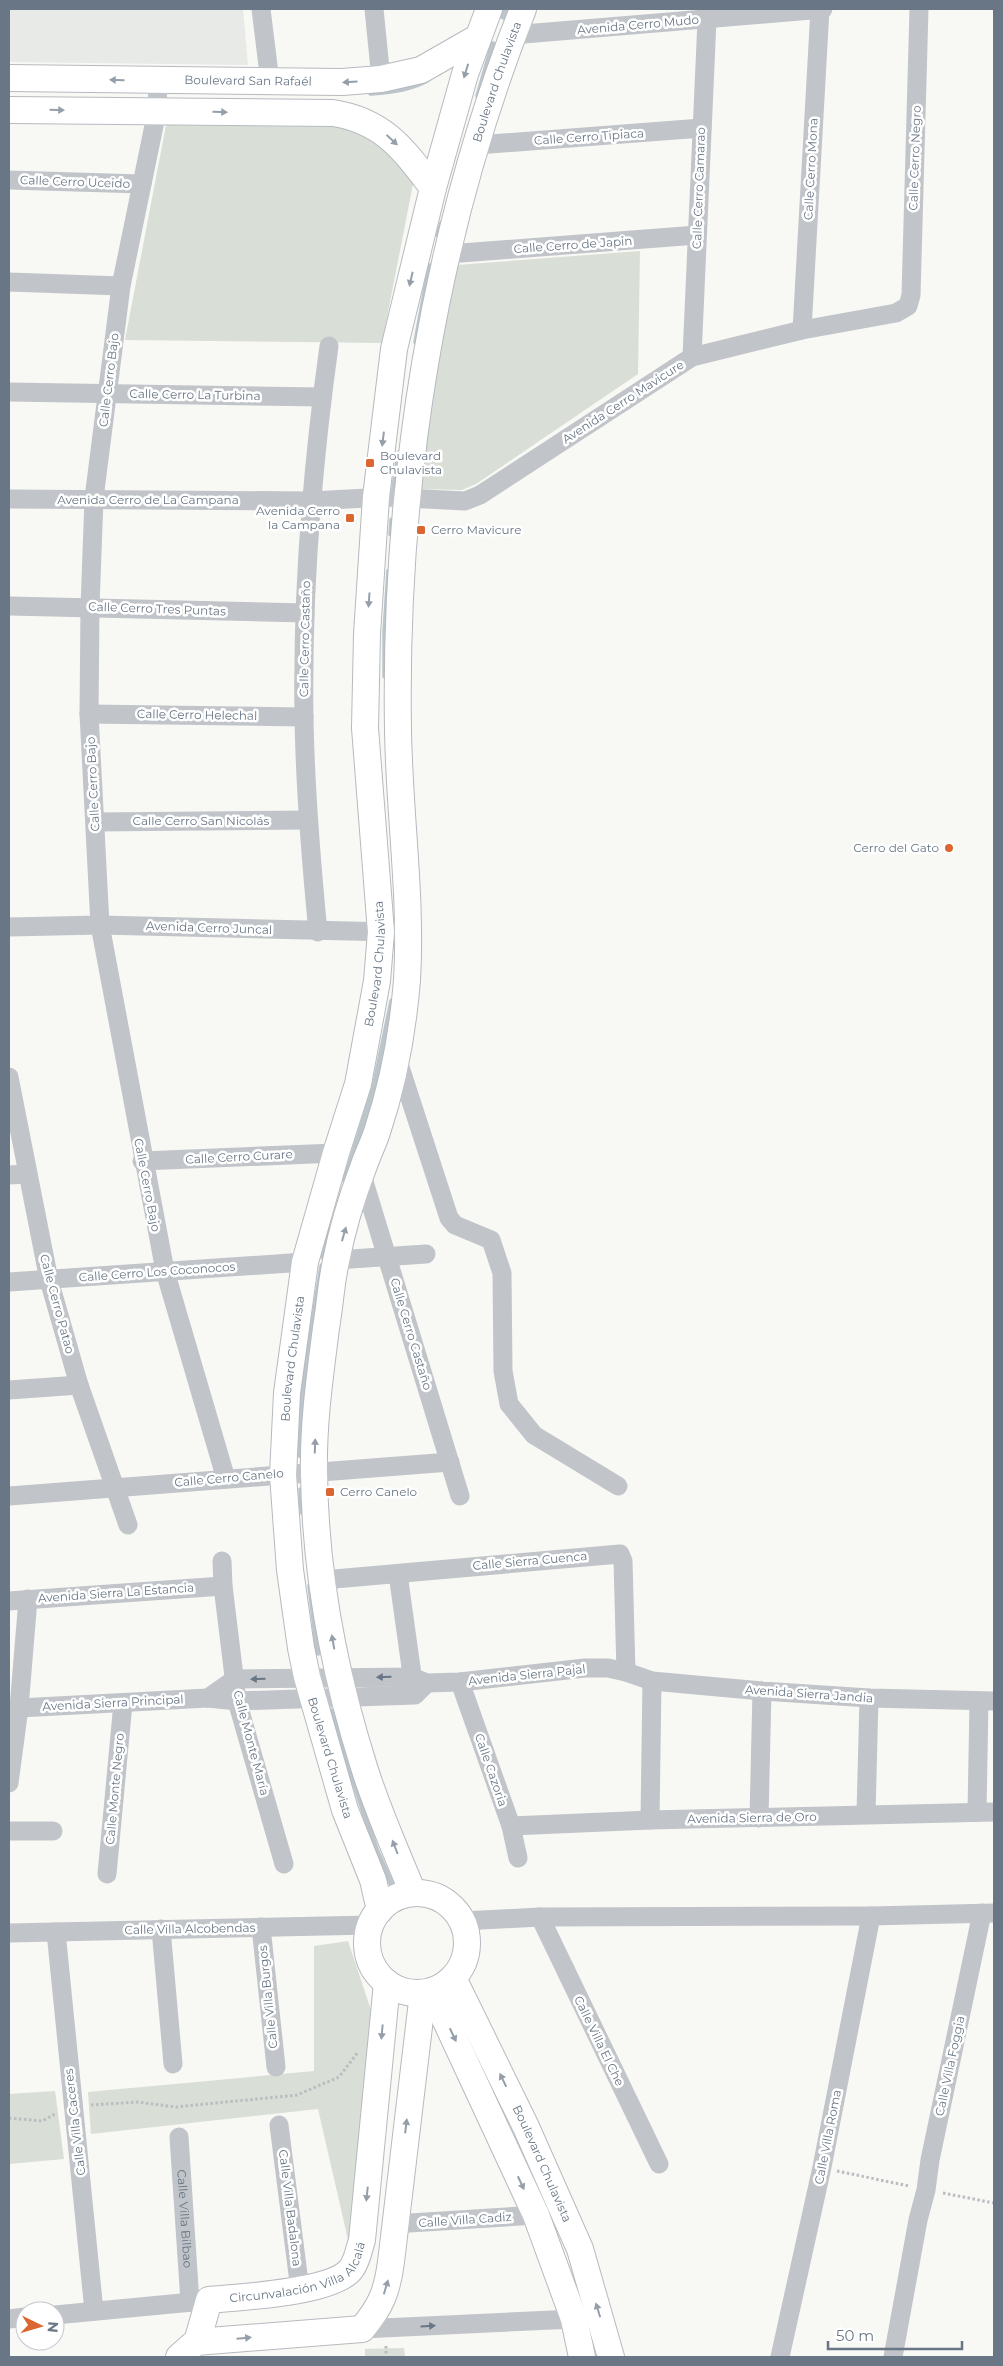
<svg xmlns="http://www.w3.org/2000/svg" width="1003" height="2366" viewBox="0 0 1003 2366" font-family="Montserrat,sans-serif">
	<rect width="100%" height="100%" fill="#f8f8f5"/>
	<path fill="#e8eae8" d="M9,9h234l5,56 -239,-3z"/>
	<path fill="#d9ded6" d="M166,125l176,2 29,11 21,18 21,28 -31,159 -257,-3z
		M640,251l-2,123 -162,110 -14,6 -41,-1 15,-126 21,-98z
		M348,1941l23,69 -19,247 -34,-148 -227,25 -3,-42 226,-21v-125z
		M55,2091l9,68 -55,5v-70z
		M404,2348l1,9h-40v-8z"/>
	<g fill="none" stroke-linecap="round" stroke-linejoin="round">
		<path stroke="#bbc5ca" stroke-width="5.5" d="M503,17l3,-8
			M371,93c17,-1 41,-4 56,-13
			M478,96l15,-52
			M438,235l4,-12
			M416,342l14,-76
			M394,488l5,-35
			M391,534l1,-14
			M385,676v-44l4,-61
			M345,1180l29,-92 18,-87
			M323,1257l7,-27
			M299,1455l3,-62 20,-127
			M301,1490l1,22
			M310,1586l8,67
			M331,1711l45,138 15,34"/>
		<g stroke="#b6babf" stroke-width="28">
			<g id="secondary">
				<path id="s2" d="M9,78l333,4 39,-3 40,-9 56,-32"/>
				<path d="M9,110l324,3c51,8 71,37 100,75"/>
				<path id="s3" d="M413,1893c-17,-42 -36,-84 -49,-126 -30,-95 -49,-196 -50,-295 -1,-49 6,-96 12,-144 4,-23 5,-45 10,-67 6,-31 16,-64 27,-93 4,-12 10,-24 14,-36 16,-48 26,-102 30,-152 5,-84 -8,-167 -9,-251 -4,-244 35,-493 125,-720"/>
				<circle cx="417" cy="1943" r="50"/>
				<path id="s4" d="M380,1910l-7,-30 -28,-70 -38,-133 -6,-29 -11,-78 -7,-95 4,-82 18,-131 31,-109 22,-69 19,-103 4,-49 -16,-204 2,-94 9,-137 18,-148 39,-161 32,-114 24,-65"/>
				<path id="s5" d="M453,1978l73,149 54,122 31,108"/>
				<path d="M432,1991l104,224 38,104 8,38"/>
				<path id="s6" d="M199,2335l10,-35c30,-3 124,-7 142,-31 6,-7 8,-20 11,-29l25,-257"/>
				<path d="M179,2357l17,-15 166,-13c19,-23 25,-37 29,-67l32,-269"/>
			</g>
		</g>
		<path stroke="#bbbdc0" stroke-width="3" stroke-dasharray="2.5 2.5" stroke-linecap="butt" d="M91,2105l46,-3 39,5 121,-12 42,-18 19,-25
			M9,2118l33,3 15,-8
			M837,2171l72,15
			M943,2193l51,10
			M386,2346v11"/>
		<g stroke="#c1c4c8" stroke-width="19">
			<path d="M261,9l9,73"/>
			<path d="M374,9l7,70"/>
			<path d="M512,35l311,-26"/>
			<path d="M158,80l-1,31 -36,175 -27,212 -4,109 -1,107 11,211 65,346 61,208"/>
			<path d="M477,145l225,-17"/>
			<path d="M9,180l133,4"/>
			<path d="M448,254l249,-19"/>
			<path d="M9,282l112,4"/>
			<path d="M802,330l18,-321"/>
			<path d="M692,357l15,-337"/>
			<path d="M9,392l313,5"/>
			<path d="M9,499l302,2 75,-4 79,4 15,-6 212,-138 110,-27 94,-17 12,-7 3,-11 8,-286"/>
			<path d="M9,606l296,7"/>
			<path d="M89,714l215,3"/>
			<path d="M95,822l213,-2"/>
			<path d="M9,927l91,-2 292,7"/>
			<path d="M318,932c-7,-72 -13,-144 -14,-216 -2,-123 8,-247 25,-370"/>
			<path d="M397,1058l52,160 6,7 36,15 11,33 1,98 6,33 25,31 84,51"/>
			<path d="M9,1077l40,203 30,105 49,140"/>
			<path d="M142,1161l194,-8"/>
			<path d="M361,1172l99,324"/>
			<path d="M9,1175l18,-1"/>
			<path d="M336,1260l90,-6"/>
			<path d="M9,1282l296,-20"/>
			<path d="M9,1390l70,-5"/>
			<path d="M9,1496l441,-34"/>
			<path d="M222,1561l1,25 14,115 47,163"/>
			<path d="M398,1574l16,115"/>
			<path d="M323,1580l297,-26 3,7 3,111"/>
			<path d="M9,1601l214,-15"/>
			<path d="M460,1682l51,144 7,32"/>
			<path d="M208,1698l27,-19 177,-2 15,6 33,-1 125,-14h23l18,4 26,9 110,10 107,7 125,3"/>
			<path d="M19,1708l189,-10 29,3 178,-6 12,-12"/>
			<path d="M9,1783l10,-75 9,-109"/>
			<path d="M977,1812l2,-110"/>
			<path d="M866,1814l3,-116"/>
			<path d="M759,1818l3,-127"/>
			<path d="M650,1820l2,-139"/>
			<path d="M511,1826l139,-6 344,-8"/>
			<path d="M9,1831h44"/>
			<path d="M107,1874l16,-171"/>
			<path d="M540,1917l119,247"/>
			<path d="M463,1921l77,-4 331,-1 123,-3"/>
			<path d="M261,1927l15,140"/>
			<path d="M161,1929l12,135"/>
			<path d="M56,1932c12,127 26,253 38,379"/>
			<path d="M9,1933l362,-8"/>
			<path d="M279,2125l21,165"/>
			<path id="s1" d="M179,2137l11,165"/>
			<path d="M394,2224l142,-9"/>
			<path d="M55,2315l148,-14"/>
			<path d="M9,2319l16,-2"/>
			<path d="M362,2329l212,-10"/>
			<path d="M780,2357l42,-190 49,-251"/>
			<path d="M893,2357l25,-137 8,-30 4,-30 52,-247"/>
		</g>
		<use href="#secondary" stroke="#fff" stroke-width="26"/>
	</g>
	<defs><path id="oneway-solid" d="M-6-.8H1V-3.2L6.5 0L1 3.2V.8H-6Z" transform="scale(1.25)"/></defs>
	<g fill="#959faa">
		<use href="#oneway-solid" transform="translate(466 71) rotate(107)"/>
		<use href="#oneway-solid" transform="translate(117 80) rotate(-179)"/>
		<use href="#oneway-solid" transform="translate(350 82) rotate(176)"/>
		<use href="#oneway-solid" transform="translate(57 110) rotate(1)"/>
		<use href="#oneway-solid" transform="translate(220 112) rotate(1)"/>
		<use href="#oneway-solid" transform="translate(392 140) rotate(43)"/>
		<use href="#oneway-solid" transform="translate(411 279) rotate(103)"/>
		<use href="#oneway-solid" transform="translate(383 439) rotate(97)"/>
		<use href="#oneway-solid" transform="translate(369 600) rotate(94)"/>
		<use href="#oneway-solid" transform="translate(344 1234) rotate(-74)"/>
		<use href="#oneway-solid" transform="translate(315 1446) rotate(-88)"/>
		<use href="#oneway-solid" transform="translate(333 1642) rotate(-100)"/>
		<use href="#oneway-solid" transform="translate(395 1847) rotate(-111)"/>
		<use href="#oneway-solid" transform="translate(382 2032) rotate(95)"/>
		<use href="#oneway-solid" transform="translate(453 2035) rotate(65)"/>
		<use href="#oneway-solid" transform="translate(503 2080) rotate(-116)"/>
		<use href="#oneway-solid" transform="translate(406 2126) rotate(-83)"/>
		<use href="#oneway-solid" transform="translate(521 2183) rotate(65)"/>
		<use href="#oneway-solid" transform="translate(367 2194) rotate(96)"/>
		<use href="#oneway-solid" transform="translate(386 2287) rotate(-73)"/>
		<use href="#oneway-solid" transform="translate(598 2310) rotate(-107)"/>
		<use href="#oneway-solid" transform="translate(244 2338) rotate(-5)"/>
	</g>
	<g fill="#687685">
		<use href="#oneway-solid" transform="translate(384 1677) rotate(179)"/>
		<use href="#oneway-solid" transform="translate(258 1679) rotate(179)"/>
		<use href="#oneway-solid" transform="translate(428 2326) rotate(-3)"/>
	</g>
	<g fill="#dc6631" stroke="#fff" stroke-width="2">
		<rect x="365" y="458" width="10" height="10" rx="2.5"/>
		<rect x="345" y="513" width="10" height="10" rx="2.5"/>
		<rect x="416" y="525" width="10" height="10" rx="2.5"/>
		<circle cx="949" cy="848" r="5"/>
		<rect x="325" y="1487" width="10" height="10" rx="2.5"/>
	</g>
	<g text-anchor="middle" stroke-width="5" stroke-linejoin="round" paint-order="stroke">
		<g font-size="12" fill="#687685" stroke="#fff">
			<text transform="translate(638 25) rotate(-5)" y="4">Avenida Cerro Mudo</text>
			<text dy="4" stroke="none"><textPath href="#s2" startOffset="239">Boulevard San Rafaél</textPath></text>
			<text dy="4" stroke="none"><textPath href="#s3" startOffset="1848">Boulevard Chulavista</textPath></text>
			<text transform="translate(589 137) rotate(-4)" y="4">Calle Cerro Tipiaca</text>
			<text transform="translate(915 158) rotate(-88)" y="4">Calle Cerro Negro</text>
			<text transform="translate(811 169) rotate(-87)" y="4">Calle Cerro Mona</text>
			<text transform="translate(75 182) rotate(2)" y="4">Calle Cerro Uceido</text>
			<text transform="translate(699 188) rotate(-88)" y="4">Calle Cerro Camarao</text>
			<text transform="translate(573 245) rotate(-4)" y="4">Calle Cerro de Japin</text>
			<text transform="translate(109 380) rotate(-83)" y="4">Calle Cerro Bajo</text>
			<text transform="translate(195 395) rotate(1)" y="4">Calle Cerro La Turbina</text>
			<text transform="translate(623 402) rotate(-33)" y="4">Avenida Cerro Mavicure</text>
			<text x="148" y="504">Avenida Cerro de La Campana</text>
			<text transform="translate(157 609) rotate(2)" y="4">Calle Cerro Tres Puntas</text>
			<text transform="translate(305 639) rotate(-89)" y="4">Calle Cerro Castaño</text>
			<text transform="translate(197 715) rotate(1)" y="4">Calle Cerro Helechal</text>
			<text transform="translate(93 784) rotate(-93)" y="4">Calle Cerro Bajo</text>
			<text x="201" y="825">Calle Cerro San Nicolás</text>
			<text transform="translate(209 928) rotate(2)" y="4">Avenida Cerro Juncal</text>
			<text dy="4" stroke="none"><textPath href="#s4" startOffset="970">Boulevard Chulavista</textPath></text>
			<text transform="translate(239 1157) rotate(-3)" y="4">Calle Cerro Curare</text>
			<text transform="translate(147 1185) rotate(79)" y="4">Calle Cerro Bajo</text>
			<text transform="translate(157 1272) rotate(-4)" y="4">Calle Cerro Los Coconocos</text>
			<text transform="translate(57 1304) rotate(75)" y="4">Calle Cerro Patao</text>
			<text transform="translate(411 1334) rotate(73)" y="4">Calle Cerro Castaño</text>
			<text dy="4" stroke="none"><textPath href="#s4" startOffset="565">Boulevard Chulavista</textPath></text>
			<text transform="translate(229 1478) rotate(-5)" y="4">Calle Cerro Canelo</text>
			<text transform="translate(530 1561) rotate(-5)" y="4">Calle Sierra Cuenca</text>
			<text transform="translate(116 1593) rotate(-4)" y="4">Avenida Sierra La Estancia</text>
			<text transform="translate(527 1675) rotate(-6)" y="4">Avenida Sierra Pajal</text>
			<text transform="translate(809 1694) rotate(4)" y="4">Avenida Sierra Jandia</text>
			<text transform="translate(113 1703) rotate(-3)" y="4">Avenida Sierra Principal</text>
			<text transform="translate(251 1743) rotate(75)" y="4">Calle Monte María</text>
			<text transform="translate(330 1758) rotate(73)" y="4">Boulevard Chulavista</text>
			<text transform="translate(491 1770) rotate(71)" y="4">Calle Cazoria</text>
			<text transform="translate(115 1789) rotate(-85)" y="4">Calle Monte Negro</text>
			<text transform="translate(752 1818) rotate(-1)" y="4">Avenida Sierra de Oro</text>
			<text transform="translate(190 1929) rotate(-1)" y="4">Calle Villa Alcobendas</text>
			<text transform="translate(268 1997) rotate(-96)" y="4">Calle Villa Burgos</text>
			<text transform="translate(599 2041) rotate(64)" y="4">Calle Villa El Che</text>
			<text transform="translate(950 2066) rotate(-78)" y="4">Calle Villa Foggia</text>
			<text transform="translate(75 2122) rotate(-97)" y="4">Calle Villa Caceres</text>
			<text transform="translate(828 2137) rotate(-79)" y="4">Calle Villa Roma</text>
			<text dy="4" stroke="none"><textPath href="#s5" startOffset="206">Boulevard Chulavista</textPath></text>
			<text transform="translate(290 2208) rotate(83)" y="4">Calle Villa Badalona</text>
			<text dy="4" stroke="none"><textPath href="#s1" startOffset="82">Calle Villa Bilbao</textPath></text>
			<text transform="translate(465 2220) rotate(-4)" y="4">Calle Villa Cadiz</text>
			<text dy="4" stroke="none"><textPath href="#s6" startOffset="135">Circunvalación Villa Alcalá</textPath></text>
		</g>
		<g font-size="12" fill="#687685" stroke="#fff" text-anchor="start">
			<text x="380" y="460">Boulevard<tspan x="380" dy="14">Chulavista</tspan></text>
			<text x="340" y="515" text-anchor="end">Avenida Cerro<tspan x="340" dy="14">la Campana</tspan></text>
			<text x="431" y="534">Cerro Mavicure</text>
			<text x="939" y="852" text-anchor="end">Cerro del Gato</text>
			<text x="340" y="1496">Cerro Canelo</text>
		</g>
	</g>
	<rect width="1003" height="2366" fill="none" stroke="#687685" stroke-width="20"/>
	<g transform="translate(40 2326) rotate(95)"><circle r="24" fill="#ffffff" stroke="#c3c8ce"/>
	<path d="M0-4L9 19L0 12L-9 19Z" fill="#dc6631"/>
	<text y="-8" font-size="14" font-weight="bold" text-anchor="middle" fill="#687685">N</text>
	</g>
	<path d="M828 2341v8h134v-8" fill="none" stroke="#687685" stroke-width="2.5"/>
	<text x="836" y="2341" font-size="15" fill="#687685" stroke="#ffffff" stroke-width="4" paint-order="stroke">50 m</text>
</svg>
